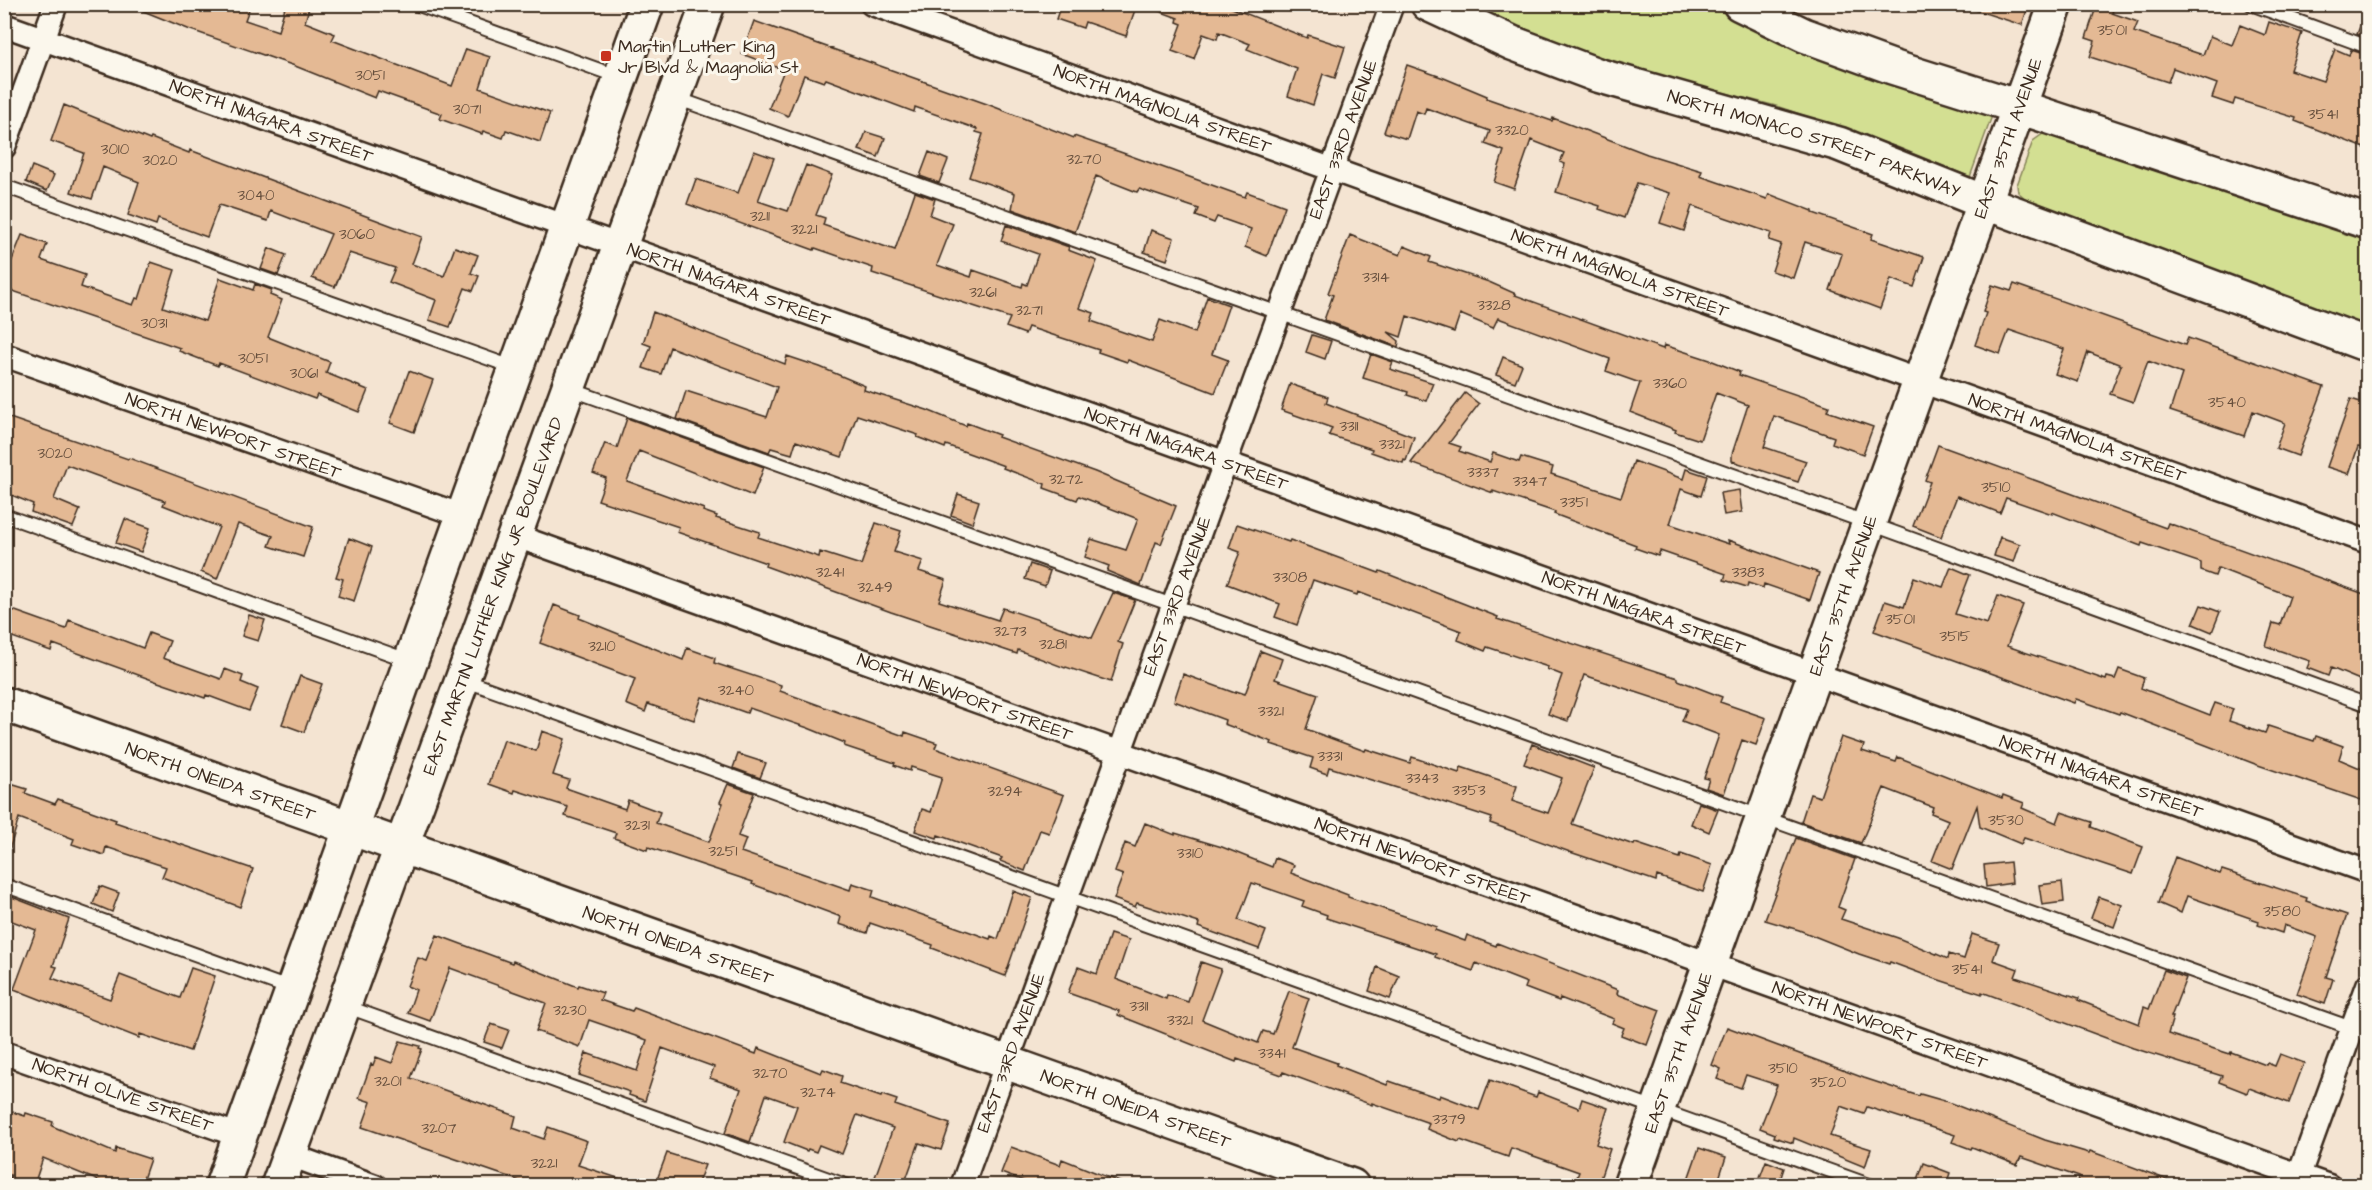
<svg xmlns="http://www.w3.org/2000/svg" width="2372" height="1190" viewBox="0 0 2372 1190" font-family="'Architects Daughter',sans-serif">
	<rect width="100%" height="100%" fill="#f4e4d2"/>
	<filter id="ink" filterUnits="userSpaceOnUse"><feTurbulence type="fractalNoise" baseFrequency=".0167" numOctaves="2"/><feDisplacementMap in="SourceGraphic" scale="12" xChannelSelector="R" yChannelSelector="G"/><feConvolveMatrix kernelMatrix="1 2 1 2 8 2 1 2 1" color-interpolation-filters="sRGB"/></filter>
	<g filter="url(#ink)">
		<path fill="#d3df92" stroke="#878458" stroke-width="1.5" d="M1459,5h245l289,108 -23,64 -73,-30 -121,-41 -105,-27 -118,-37z
			M2047,131l320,103v97l-341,-132 -8,-7 -1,-7 16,-44z"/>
		<path fill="#e4b994" stroke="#3b2a1e" stroke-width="1.5" d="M126,4h125l-6,16 33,11 8,-27h24l-5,18 30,12 -3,6 120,46 14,-37 24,8 -10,31 70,25 -10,29 -34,-12 -3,8 -20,-7 -1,3 -42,-15 2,-5 -64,-23 -3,7 -80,-32 -107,-37z
			M1061,4h76l-11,32 -41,-14 -2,6 -27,-9z
			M1149,4h73l85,34 1,-3 37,12 -10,31 -12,-4 -10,31 -25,-9 9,-27 -50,-20 3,-5 -31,-12 -2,7 -14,-5 -9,25 -22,-8 10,-27 -5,-2 1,-4 -30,-11z
			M1969,4h60l-7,21 -53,-17z
			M2097,4h18l-3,9 26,9 -4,10 69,23 7,-19 22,9 8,-20 25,10 4,-13 33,11 -12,37 33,11 12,-32 14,6 2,-5 16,5v94l-72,-28 1,-3 -61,-19 -2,6 -21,-7 5,-14 -44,-16 -5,14 -78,-25 5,-16 -9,-3z
			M2366,11l1,1v26l-10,-4z
			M754,21l233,83 87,34v-2l46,16 125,45 2,-5 38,14 -18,50 -22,-9 6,-18 -34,-12 -3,6 -18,-7 3,-7 -60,-20 -2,3 -41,-16 -21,56 -63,-23 3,-16 -46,-16 14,-43 -7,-2 1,-3 -62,-22 -1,5 -88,-33 -2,3 -20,-7 -16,41 -19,-8 15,-38 -42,-16z
			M1407,65l37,13 43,18 -1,2 66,23 1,-3 94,36 55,17 -2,5 67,23 2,-5 44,17v2l60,21 -2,5 53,18 -10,30 -23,-8 -11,30 -50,-19 12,-36 -37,-12 -12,36 -21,-7 9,-27 -12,-4 2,-7 -79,-27 -8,25 -24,-8 10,-30 -33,-10 -13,35 -25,-9 1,-3 -44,-14 9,-28 -5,-2 4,-9 -33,-13 -17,49 -20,-7 10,-31 -19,-7 5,-13 -64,-23 -2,6 -8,-3 -9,28 -23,-7z
			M64,105l86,35 1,-2 38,15 1,-3 232,87 -10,27 32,12 11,-29 23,8 -7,18 8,3 -6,15 -8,-3 -15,39 -21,-7 7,-20 -47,-18 6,-14 -46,-15 -14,34 -23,-9 19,-44 -60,-23 -3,10 -49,-16 -12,32 -49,-18 -2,6 -28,-10 11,-33 -36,-15 -11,32 -21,-7 13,-39 -33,-12z
			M866,132l19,6 -7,19 -19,-7z
			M754,151l20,7 -16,43 30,10 18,-46 26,10 -16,40 9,3 -2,7 72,25 20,-58 20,7 -5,16 23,9 -16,41 34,12 2,-7 49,17 1,-4 4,2 11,-31 -37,-13 5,-16 63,22 -1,3 29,11 -18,47 15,5 -3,8 61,21 8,-22 35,13 12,-36 22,8 -17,49 16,6 -13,33 -87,-33 -1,2 -29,-10 1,-2 -71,-23 -3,7 -19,-7 4,-9 -138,-45 1,-5 -58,-20 -1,2 -127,-46 9,-25 42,14z
			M929,152l19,8 -9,23 -19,-7z
			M32,166l22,9 -7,16 -21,-9z
			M1151,230l23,8 -7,22 -23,-8z
			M22,235l25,9 -6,16 44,15 -4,12 52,18 3,-7 3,1 12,-37 24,8 -12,37 42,14 15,-43 33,12 2,-6 17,6 -2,5 12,5 -14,37 62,25 -4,11 42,17 -9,22 -42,-17 -2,4 -96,-36 -1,3 -39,-15 1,-3 -176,-60v-8z
			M1350,235l50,20 4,-9 27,11 -2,5 60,20 27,12 -1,1 148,54 1,-4 46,15 30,12 -1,3 90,31 -2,5 46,16 -10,27 -31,-11 2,-6 -60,-21 -10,31 42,14 -8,21 -66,-21v-7l16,-49 -32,-12 -16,47 -25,-8 1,-2 -46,-18 10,-29 -34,-12 4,-12 -112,-41 -5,10 -33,-14 -6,18 -47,-16 -6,21 -13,-5 11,9 -1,6 -74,-27 9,-25 -5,-2z
			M269,248l17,7 -8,20 -17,-6z
			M2014,284l171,61 3,-7 136,49 -26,69 -22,-8 9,-25 -32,-12 -9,25 -74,-25 12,-37 -34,-13 -15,41 -23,-8 11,-29 -33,-13 -10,30 -23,-8 9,-25 -55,-19 -9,24 -25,-9 11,-32 -3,-1 9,-27 19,6z
			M653,312l132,52 2,-8 33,11 45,19 -1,4 63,20 39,16 1,-3 32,12 -1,2 97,35 81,34 -15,38 -5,-2 -15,43 -34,-14 2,-5 -24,-9 6,-18 35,11 12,-31 -59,-23 -2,4 -33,-12 1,-4 -42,-16 1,-2 -58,-21 -1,3 -28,-11 1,-2 -61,-20 -15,42 -46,-16 -4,13 -21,-6 -2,4 -92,-33 9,-28 81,26 10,-30 -107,-40 -9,27 -18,-6 8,-22 -8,-3z
			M1312,335l19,6 -6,18 -19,-7z
			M1371,354l22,8 -3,7 43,14 -7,18 -19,-6 1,-3 -45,-14z
			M1503,357l19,8 -7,17 -19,-7z
			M409,371l24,9 -19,52 -24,-9z
			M1290,384l38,13 -2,6 88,34 -8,24 -2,-1 -1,3 -32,-11 1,-3 -43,-14 3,-7 -51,-18z
			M1465,393l14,11 -30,39 12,4 -2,4 31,11 3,-9 26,9 2,-5 32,10 -2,7 70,23 13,-36 49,18 3,-10 21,7 -6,20 -20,-7 -11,35 59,20 -1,-4 91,33 -9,27 -46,-16 -1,4 -15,-5 -1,4 -23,-7 2,-6 -66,-23 -2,5 -23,-8 1,-3 -82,-31 1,-2 -62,-21v2l-82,-30z
			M2351,399l16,5v27l-5,17 -4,-1 -9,27 -22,-7z
			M4,416l124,43 1,-1 184,69 -10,30 -34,-11 4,-10 -35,-12 -21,55 -16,-7 18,-45 -56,-22 2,-4 -98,-36 -13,34 26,11 -7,17 -42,-15 2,-8 -29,-12z
			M627,418l137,49 -11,29 -114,-45 -12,30 77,28 -1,2 14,5 -1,2 44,14 -2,5 61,20 1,-5 41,13 15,-42 25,8 -7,21 29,9 -4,10 27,9 -7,21 59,19 5,-12 89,30 21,-45 22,7 -17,42 5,2 -12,38 -45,-15 -1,1 -47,-18 -1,4 -126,-42 -126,-46 1,-3 -89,-31 2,-5 -81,-27 8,-22 -13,-5 12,-30 12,5z
			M1938,445l228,83 2,-5 199,72v28l-6,20 6,3v37l-36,-15 -3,8 -21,-8 3,-7 -44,-15 7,-23 7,2 10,-29 -72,-28 -3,8 -14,-5v-8l-59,-20 -1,3 -89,-34v2l-46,-16 -6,15 -43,-17 -16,41 -28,-11 17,-44 -5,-2z
			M1739,490l3,22 -18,3 -4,-22z
			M958,494l21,7 -7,22 -21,-8z
			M125,519l25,9 -9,24 -25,-9z
			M1237,524l52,18 1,-2 89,33 1,-2 118,46 -1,2 181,59v2l44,17 -2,5 46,16 -10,27 -14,-5 -18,54 -18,-6 3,-9 -5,-1 15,-43 -37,-14 5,-12 -103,-34 -16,46 -20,-7 14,-39 -15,-6 1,-2 -61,-20 -2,4 -27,-11 3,-9 -103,-39 -1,3 -44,-15 -16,45 -22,-8 5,-13 -53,-20 13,-32 -11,-4z
			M2000,537l20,7 -6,18 -20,-6z
			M349,538l23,9 -18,54 -16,-5 5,-17 -7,-2z
			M1030,564l20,7 -5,15 -20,-7z
			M1951,567l19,8 -15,39 32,10 11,-28 25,9 -16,41 99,34 1,-3 8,2 4,-10 25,9 -3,10 69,27 5,-12 18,6 -4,12 36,12 3,-7 46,15 2,-5 27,10 -4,13 28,12v31l-112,-38 -135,-52 -1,2 -43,-15 -2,4 -200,-72 11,-30 19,6 10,-30 29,10z
			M554,605l26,10 -1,3 104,42 4,-12 28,10 -1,5 67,22 -1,6 124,45 1,-4 32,11 -2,5 129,47 -15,38 -9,-3 -15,41 -25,-10 2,-3 -64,-23 -1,3 -22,-7 7,-22 9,3 11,-35 -31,-10 -1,4 -16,-6 1,-2 -51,-17 1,-3 -37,-15 -59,-20 -2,5 -45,-16 -8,23 -46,-16 -3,8 -19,-8 9,-25 -95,-36z
			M2201,605l19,7 -8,20 -19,-8z
			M4,607l62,22 3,-9 74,28 6,-15 21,8 -7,17 58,21 4,-10 18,7 -2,6 17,7 -9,22 -43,-16 -1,3 -50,-17 -102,-37 -2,7 -47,-17z
			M249,615l16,5 -7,21 -16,-5z
			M1261,651l21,8 -7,20 43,15 -12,35 59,22 1,-2 44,14 2,-6 47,16 2,-6 56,19 -5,15 36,12 14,-35 -38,-14 8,-20 62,24 -22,56 62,21 1,-2 45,15 1,-4 31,11 -9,27 -46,-16 -1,5 -86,-29 -80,-29 2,-5 -59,-19 -104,-32 -2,7 -17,-6 3,-10 -42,-14 1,-2 -48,-18 1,-4 -51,-19 9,-27 52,19 1,-2 9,3z
			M300,676l22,8 -18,48 -22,-8z
			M542,731l23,8 -12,36 16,5 -3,8 59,21 3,-9 32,12 -4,11 53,19 14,-39 -3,-1 8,-18 26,9 -16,43 8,3 -5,13 109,38 2,-7 22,7 -2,7 118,42 1,-3 7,3 15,-48 19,7 -27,78 -73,-28 1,-3 -63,-22 -3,10 -28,-9 2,-7 -89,-33 1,-2 -105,-35 -1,3 -33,-12 2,-5 -51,-17 3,-9 -53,-17 -1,3 -25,-9 15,-44 32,11z
			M1841,737l23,8 -2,6 34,11 2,-5 104,41 1,-3 21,8 -2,5 35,15 4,-11 31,10 -1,5 52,20 -10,27 -109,-36 -3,6 -41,-17 -3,-21 -25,63 -20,-8 16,-41 -17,-7 2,-6 -49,-19 -23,55 -60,-21 9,-28 10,3z
			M738,754l28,9 -6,15 -27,-10z
			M4,782l23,7 -2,4 30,11 3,-5 58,21 -1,2 138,47 -13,38 -78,-30 4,-10 -60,-20 -2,8 -32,-11 2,-5 -55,-21 -11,36 -4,-1z
			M1699,803l19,7 -9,22 -18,-8z
			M1145,823l30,12v-2l47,14 50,20 3,-9 19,7 -3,8 57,22v2l89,30 -2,3 30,11 2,-6 29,11 1,-3 121,47 -1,4 43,16 -13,35 -26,-10 3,-7 -12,-5 2,-4 -54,-21 -1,3 -34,-13 2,-5 -51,-20 -3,8 -38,-14 1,-3 -110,-36 1,-3 -25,-9 2,-5 -52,-18 -14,37 28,11 -7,18 -61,-22 1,-4 -62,-20 -2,4 -21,-8 9,-24 -8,-3 10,-29 10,4z
			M1796,838l59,21 -17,48 7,3 -4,9 57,19 50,21 1,-5 15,5 8,-25 27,9 -6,17 25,9 -3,8 64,21 -1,2 61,24 5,-17 5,2 15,-39 22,8 -15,39h2l-5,17 62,20 1,-2 35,13 1,-2 8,3 5,-12 24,9 -15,40 -40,-15 -2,5 -28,-11 3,-6 -89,-28 -151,-56v2l-49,-16 -43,-16 -1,2 -30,-10 -60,-24 -34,-10z
			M2175,857l45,17 2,-4 85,28 -1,3 41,14 -21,62 7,2 -8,25 -28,-10 20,-57 -33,-12 -2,8 -24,-8 1,-4 -72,-25 -6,17 -23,-10z
			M2010,862l2,21 -26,4 -2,-22z
			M2062,882l2,20 -22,3 -3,-20z
			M100,886l19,7 -7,19 -19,-8z
			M4,894l65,25 -16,47 4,1 -5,11 58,21 10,-24 60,23 11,-30 24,8 -25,75 -50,-17 -1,4 -125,-49 22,-59 -32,-12z
			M2099,897l23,8 -8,22 -23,-9z
			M1110,934l19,6 -13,39 50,20 1,-4 21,7 13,-40 20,7 -19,51 56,23 5,-12 10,3 16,-43 20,7 -17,49 45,16 -1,2 51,20 2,-4 50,17 1,-3 39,15 11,-30 46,17 2,-5 41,16 3,-9 26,9 -12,36 14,5 -12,36 -21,-8 2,-5 -68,-24 -3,9 -48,-17 -1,2 -32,-13 2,-6 -57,-20v2l-89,-33 -1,3 -45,-16 -1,3 -118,-47 1,-4 -51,-18 10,-26 19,7z
			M437,935l75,28 1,-2 65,26 1,-2 24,8 -3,7 32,11 2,-3 122,46 2,-6 63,25 2,-4 19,7 -2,7 41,14 1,-2 15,5 -2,5 55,19 -9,26 -22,-7 -15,42h-6l-23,-8 18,-49 -36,-13 -15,39 -23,-9 -3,7 -8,-3 -1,2 -23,-9 13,-36 -31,-11 -16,47 -25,-9 16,-44 -31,-11 4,-11 -52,-19 -17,53 -16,-6 1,-3 -51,-17 7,-22 51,18 10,-31 -58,-20 -9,27 -44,-16 10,-28 -96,-35 -20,53 -22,-8 8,-23 -9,-4 11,-28 9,3z
			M1377,967l22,9 -9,23 -21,-8z
			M491,1024l18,6 -7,18 -18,-6z
			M1727,1027l137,51 55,18 1,-2 28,8 97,38 44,13 1,-2 86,32v2h-101l4,-8 -58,-20 -4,8 -45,-18 -1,2 -19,-7 3,-7 -88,-28 -3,7 -23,-8 -11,30 41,13 -6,18 -71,-29 -1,5 -19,-6 1,-3 -15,-6 17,-43 -31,-10 -5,13 -24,-9 4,-10 -9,-4z
			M400,1041l20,5 -1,2 3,1 -11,29 105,38 -3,12 31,11 4,-12 39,14 -9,24 52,17 -1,3h-97l-170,-58 9,-25 -12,-4 12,-34 2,1 3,-8 16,6z
			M4,1109l21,7 1,-3 27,9 -1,4 63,27 1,-5 34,11 -9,26h-32l-66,-27 -9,27h-26l3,-10 -7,-1z
			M1011,1147l49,18 2,-6 65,26h-92l-34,-12z
			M1699,1148l27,9 -9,28h-31z
			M667,1153l38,12 -8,20h-42z
			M1766,1161l18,7 -5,15 -19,-6z
			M1924,1163l26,10 -4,12h-30z"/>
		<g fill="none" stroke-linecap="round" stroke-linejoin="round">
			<g stroke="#3b2a1e" stroke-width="16">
				<path id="lane" d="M416,4l203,73
					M2251,4l117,43
					M676,98l1192,425 500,182
					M4,186l511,182
					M570,389l1798,645
					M4,515l406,146
					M464,680l1408,506
					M4,885l287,104
					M345,1006l503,180"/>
			</g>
			<g stroke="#3b2a1e" stroke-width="27">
				<g id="street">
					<path id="s1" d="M872,4l1496,538"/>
					<path id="s2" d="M4,25l2364,847"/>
					<path d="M4,147l52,-143"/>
					<path id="s3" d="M4,355l459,161"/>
					<path id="s4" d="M516,536l1813,650"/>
					<path id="s5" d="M4,1053l236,83"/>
					<path d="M290,1155l85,31"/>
					<path id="s6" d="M962,1186l430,-1182"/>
					<path d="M2295,1186l73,-201"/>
				</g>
			</g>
			<g stroke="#3b2a1e" stroke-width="38">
				<g id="secondary">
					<path id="s7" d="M1428,4l84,39 85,32 242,69 145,58 384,143"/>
					<path d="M1740,4l64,31 88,32 127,40 349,115"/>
					<path id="s8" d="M4,704l1348,482"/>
					<path d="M222,1186l425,-1182"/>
					<path id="s9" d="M278,1186l430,-1182"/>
					<path id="s10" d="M1630,1186l426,-1182"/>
				</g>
			</g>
			<use href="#lane" stroke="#fbf7ec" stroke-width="12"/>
			<use href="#street" stroke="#fbf7ec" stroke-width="22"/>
			<use href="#secondary" stroke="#fbf7ec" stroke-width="33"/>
		</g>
	</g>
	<rect fill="#c8321e" stroke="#fbf7ec" stroke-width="2" x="600" y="50" width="12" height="12" rx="3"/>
	<g text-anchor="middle" stroke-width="6" stroke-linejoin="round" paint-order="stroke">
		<g font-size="15" fill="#654e3c">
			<text x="2112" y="35">3501</text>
			<text x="370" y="80">3051</text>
			<text x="467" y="114">3071</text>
			<text x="2323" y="119">3541</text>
			<text x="1512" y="135">3320</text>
			<text x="115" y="154">3010</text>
			<text x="1084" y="164">3270</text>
			<text x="160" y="165">3020</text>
			<text x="256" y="200">3040</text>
			<text x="760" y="221">3211</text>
			<text x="804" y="234">3221</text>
			<text x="357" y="239">3060</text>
			<text x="1376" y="282">3314</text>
			<text x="983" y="297">3261</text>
			<text x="1494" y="310">3328</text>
			<text x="1029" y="315">3271</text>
			<text x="154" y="328">3031</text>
			<text x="253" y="363">3051</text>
			<text x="304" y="378">3061</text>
			<text x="1670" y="388">3360</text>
			<text x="2227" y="407">3540</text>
			<text x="1349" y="431">3311</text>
			<text x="1392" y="449">3321</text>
			<text x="55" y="458">3020</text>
			<text x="1483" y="477">3337</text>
			<text x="1066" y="484">3272</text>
			<text x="1530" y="486">3347</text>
			<text x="1996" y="492">3510</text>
			<text x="1574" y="507">3351</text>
			<text x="830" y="577">3241</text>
			<text x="1748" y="577">3383</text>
			<text x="1290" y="582">3308</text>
			<text x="875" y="592">3249</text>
			<text x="1900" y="624">3501</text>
			<text x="1010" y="636">3273</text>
			<text x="1955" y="641">3515</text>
			<text x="1053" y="649">3281</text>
			<text x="602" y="651">3210</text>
			<text x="736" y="695">3240</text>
			<text x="1271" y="716">3321</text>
			<text x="1330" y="761">3331</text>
			<text x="1422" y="783">3343</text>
			<text x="1469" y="795">3353</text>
			<text x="1005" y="796">3294</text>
			<text x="2006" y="825">3530</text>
			<text x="637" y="830">3231</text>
			<text x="723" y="856">3251</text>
			<text x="1190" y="858">3310</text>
			<text x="2282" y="916">3580</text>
			<text x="1967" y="974">3541</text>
			<text x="1139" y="1011">3311</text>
			<text x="570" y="1015">3230</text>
			<text x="1180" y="1025">3321</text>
			<text x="1272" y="1058">3341</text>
			<text x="1783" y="1073">3510</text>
			<text x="770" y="1078">3270</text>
			<text x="388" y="1086">3201</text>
			<text x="1828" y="1087">3520</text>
			<text x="818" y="1097">3274</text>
			<text x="1449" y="1124">3379</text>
			<text x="439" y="1133">3207</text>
			<text x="544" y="1168">3221</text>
		</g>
		<g font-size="18" fill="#3b2a1e" stroke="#fbf7ec" text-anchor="start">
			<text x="618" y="52">Martin Luther King<tspan x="618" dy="21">Jr Blvd &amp; Magnolia St</tspan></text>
		</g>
		<g font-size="18" fill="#3b2a1e" stroke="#fbf7ec">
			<text dy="6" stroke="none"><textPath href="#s1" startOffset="309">NORTH MAGNOLIA STREET</textPath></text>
			<text dy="6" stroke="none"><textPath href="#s2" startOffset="284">NORTH NIAGARA STREET</textPath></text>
			<text dy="6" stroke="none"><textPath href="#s6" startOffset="1114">EAST 33RD AVENUE</textPath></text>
			<text dy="6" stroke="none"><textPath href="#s10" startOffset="1114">EAST 35TH AVENUE</textPath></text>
			<text dy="6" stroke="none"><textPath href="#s7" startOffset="411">NORTH MONACO STREET PARKWAY</textPath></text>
			<text dy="6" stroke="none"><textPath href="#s1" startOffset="795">NORTH MAGNOLIA STREET</textPath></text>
			<text dy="6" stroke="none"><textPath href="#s2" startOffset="770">NORTH NIAGARA STREET</textPath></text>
			<text dy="6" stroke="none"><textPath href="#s3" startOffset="243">NORTH NEWPORT STREET</textPath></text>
			<text dy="6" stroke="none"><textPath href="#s1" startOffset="1281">NORTH MAGNOLIA STREET</textPath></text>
			<text dy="6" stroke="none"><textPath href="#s2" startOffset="1256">NORTH NIAGARA STREET</textPath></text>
			<text dy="6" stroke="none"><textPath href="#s9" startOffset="628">EAST MARTIN LUTHER KING JR BOULEVARD</textPath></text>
			<text dy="6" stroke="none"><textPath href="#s6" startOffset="628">EAST 33RD AVENUE</textPath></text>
			<text dy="6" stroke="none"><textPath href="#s10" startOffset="628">EAST 35TH AVENUE</textPath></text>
			<text dy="6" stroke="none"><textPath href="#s2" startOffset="1742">NORTH NIAGARA STREET</textPath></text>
			<text dy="6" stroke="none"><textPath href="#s4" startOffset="477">NORTH NEWPORT STREET</textPath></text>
			<text dy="6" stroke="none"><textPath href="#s2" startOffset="2228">NORTH NIAGARA STREET</textPath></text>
			<text dy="6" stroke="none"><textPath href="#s8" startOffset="230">NORTH ONEIDA STREET</textPath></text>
			<text dy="6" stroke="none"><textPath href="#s4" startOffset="963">NORTH NEWPORT STREET</textPath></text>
			<text dy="6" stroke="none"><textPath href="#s8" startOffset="716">NORTH ONEIDA STREET</textPath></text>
			<text dy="6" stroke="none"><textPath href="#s4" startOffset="1449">NORTH NEWPORT STREET</textPath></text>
			<text dy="6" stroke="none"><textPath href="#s6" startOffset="142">EAST 33RD AVENUE</textPath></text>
			<text dy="6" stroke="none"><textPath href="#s10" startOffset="142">EAST 35TH AVENUE</textPath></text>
			<text dy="6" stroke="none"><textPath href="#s5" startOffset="126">NORTH OLIVE STREET</textPath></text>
			<text dy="6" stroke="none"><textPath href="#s8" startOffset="1202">NORTH ONEIDA STREET</textPath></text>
		</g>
	</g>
	<rect width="2372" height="1190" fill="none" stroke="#fbf7ec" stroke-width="24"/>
	<rect x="12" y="12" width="2348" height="1166" fill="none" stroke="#3b2a1e" stroke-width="2" filter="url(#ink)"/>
</svg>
